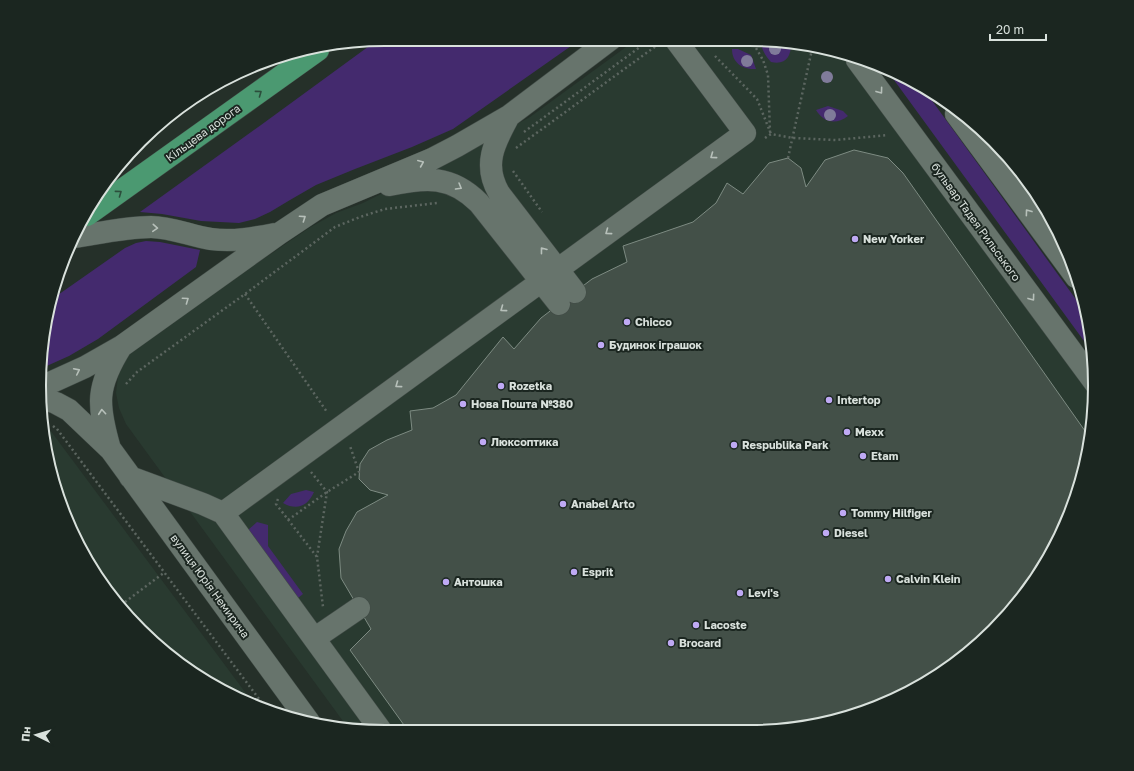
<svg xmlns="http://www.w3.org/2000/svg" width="1134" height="771" viewBox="0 0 1134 771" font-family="'Golos Text',sans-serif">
	<rect width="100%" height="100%" fill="#253029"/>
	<path fill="#293a30" d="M637,39h111l68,7 26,9 252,343 -6,55 -19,65 -32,60 -43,52 -53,43 -60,33 -65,19 -67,7h-363l-38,-4 -222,-304 -7,-16 -3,-15 2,-16 4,-15 8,-12 179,-122 27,-15 27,-10 110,-55 57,-31z
		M50,430l195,262 9,12 -22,-8 -91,-65 -56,-72 -39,-106 -2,-18z"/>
	<path fill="#442a6e" d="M386,39h195l-128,90 -41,18 -57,22 -39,16 -26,15 -20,12 -15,7 -16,4 -38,-2 -39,-7 -22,-2 121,-87 115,-84z
		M760,40l31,3c0,14 -5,22 -20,19 -7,-7 -9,-13 -11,-22z
		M732,49h6l13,6 5,14c-13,1 -24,-6 -24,-20z
		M886,69l16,6 23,16 163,225 4,36z
		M828,106l15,5 5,5c-12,9 -24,7 -32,-6z
		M146,241l14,1 40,8 -4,17 -98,72 -29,17 -29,13v-6l15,-66 70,-49 11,-5z
		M306,490l8,2c-6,14 -17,19 -31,11l8,-9z
		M257,522l11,3v21l35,48 -5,4 -50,-68z"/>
	<path fill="#674e98" d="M222,83l-61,44 32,-29z"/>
	<path fill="#435048" stroke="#7d8b82" d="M854,150l34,8 15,15 187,265 -2,15 -19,65 -32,60 -43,52 -53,43 -60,33 -65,19 -68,7h-339l-59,-82 21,-21 -30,-51 -2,-29 7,-18 11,-19 31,-17 -18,-5 -11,-11 1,-15 9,-14 18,-10 25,-10 -2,-19 23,-3 23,-13 47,-58 11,12 27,-31 51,-39 35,-17 -4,-16 70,-24 23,-19 11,-20 16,11 26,-31 19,-5 13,10 5,19 19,-27z"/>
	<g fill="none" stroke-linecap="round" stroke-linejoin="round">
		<g stroke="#424c47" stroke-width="23">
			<path id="minor" d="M857,60l238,323
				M956,114l120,163
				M509,116c-14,26 -27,48 -10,77l76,99
				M389,185c37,-8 62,-10 90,18l80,101
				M75,237c25,-4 51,-10 76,-10 20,0 40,9 60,12 22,3 43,-1 64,-5
				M41,387l44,-20 37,-21 158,-113 42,-28 110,-46 25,-13 52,-30 102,-77
				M42,398l14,5 13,7 42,40 198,272
				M110,449c-13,-45 -14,-62 11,-102
				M130,477l73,27 20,9 159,219
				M223,513l522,-380 -70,-94
				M315,638l44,-30"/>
		</g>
		<g stroke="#424c47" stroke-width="23">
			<path id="highway" d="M87,215l231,-165"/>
		</g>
		<path stroke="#5c6660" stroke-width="2.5" stroke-dasharray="2 3" stroke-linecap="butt" d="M753,39v4l10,17 5,15 2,57
			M703,41l22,2h28
			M715,56l42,43 14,35
			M524,132l127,-93
			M765,138l6,-4 22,4 43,2 52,-5
			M516,148l140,-102
			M788,158l25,-113
			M513,171l29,41
			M245,294l82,118
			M126,384l11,-12 108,-78 90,-67 25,-10 25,-8 52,-6
			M53,426l4,3 208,278
			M311,472l16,20 -10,65
			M278,499l-2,5 41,53 6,50
			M288,520l39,-28 32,-20 -9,-26
			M121,605l44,-33"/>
		<use href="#minor" stroke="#67746c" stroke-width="22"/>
		<use href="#highway" stroke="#4b9971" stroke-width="22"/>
	</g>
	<g fill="#807b9a">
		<circle cx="775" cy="49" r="6"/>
		<circle cx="747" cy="61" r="6"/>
		<circle cx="827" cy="77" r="6"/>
		<circle cx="830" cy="115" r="6"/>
	</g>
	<defs><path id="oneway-chevron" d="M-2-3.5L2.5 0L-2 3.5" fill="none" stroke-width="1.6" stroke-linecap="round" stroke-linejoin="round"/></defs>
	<g stroke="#b7c0ba">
		<use href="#oneway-chevron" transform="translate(880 91) rotate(54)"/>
		<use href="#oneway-chevron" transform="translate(713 156) rotate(144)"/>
		<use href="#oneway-chevron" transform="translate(421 163) rotate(-23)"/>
		<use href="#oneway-chevron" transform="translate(459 187) rotate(30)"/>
		<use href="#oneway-chevron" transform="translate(1028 212) rotate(-126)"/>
		<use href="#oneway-chevron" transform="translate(303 218) rotate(-34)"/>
		<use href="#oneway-chevron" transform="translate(155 228) rotate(4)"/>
		<use href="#oneway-chevron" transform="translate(608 232) rotate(144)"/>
		<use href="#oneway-chevron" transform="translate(543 250) rotate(-128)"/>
		<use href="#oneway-chevron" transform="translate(1032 298) rotate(54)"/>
		<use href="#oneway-chevron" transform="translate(186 300) rotate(-35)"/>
		<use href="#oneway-chevron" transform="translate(503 309) rotate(144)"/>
		<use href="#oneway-chevron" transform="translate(77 371) rotate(-26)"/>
		<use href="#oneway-chevron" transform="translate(398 385) rotate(144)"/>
		<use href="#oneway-chevron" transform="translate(102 412) rotate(-95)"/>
	</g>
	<g stroke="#2c4e3c">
		<use href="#oneway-chevron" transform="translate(259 93) rotate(-36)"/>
		<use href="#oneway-chevron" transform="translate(119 193) rotate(-36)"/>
	</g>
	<g fill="#bfa9f4" stroke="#1b2620" stroke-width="1.5">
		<circle cx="855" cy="239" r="4"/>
		<circle cx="627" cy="322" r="4"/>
		<circle cx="601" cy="345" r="4"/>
		<circle cx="501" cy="386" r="4"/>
		<circle cx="829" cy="400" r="4"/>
		<circle cx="463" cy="404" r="4"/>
		<circle cx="847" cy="432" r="4"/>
		<circle cx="483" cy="442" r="4"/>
		<circle cx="734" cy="445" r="4"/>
		<circle cx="863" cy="456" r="4"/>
		<circle cx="563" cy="504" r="4"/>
		<circle cx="843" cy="513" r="4"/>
		<circle cx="826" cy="533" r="4"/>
		<circle cx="574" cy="572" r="4"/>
		<circle cx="888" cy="579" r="4"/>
		<circle cx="446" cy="582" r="4"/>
		<circle cx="740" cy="593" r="4"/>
		<circle cx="696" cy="625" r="4"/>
		<circle cx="671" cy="643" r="4"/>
	</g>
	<g text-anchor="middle" stroke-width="4" stroke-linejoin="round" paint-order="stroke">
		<g font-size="11" fill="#d9e1dc" stroke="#1b2620">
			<text transform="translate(203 133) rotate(-36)" y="4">Кільцева дорога</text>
			<text transform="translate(976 222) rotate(54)" y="4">бульвар Тадея Рильського</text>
			<text transform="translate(210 586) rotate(54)" y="4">вулиця Юрія Немирича</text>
		</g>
		<g font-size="11" font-weight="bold" fill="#d9e1dc" stroke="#1b2620" text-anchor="start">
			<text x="863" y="243">New Yorker</text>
			<text x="635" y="326">Chicco</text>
			<text x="609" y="349">Будинок іграшок</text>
			<text x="509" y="390">Rozetka</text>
			<text x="837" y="404">Intertop</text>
			<text x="471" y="408">Нова Пошта №380</text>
			<text x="855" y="436">Mexx</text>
			<text x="491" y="446">Люксоптика</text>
			<text x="742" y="449">Respublika Park</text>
			<text x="871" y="460">Etam</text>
			<text x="571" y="508">Anabel Arto</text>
			<text x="851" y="517">Tommy Hilfiger</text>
			<text x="834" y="537">Diesel</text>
			<text x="582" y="576">Esprit</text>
			<text x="896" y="583">Calvin Klein</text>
			<text x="454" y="586">Антошка</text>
			<text x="748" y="597">Levi's</text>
			<text x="704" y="629">Lacoste</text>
			<text x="679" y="647">Brocard</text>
		</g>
	</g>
	<path d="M0 0H1134V771H0ZM385 46H749A339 339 0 0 1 1088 385V386A339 339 0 0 1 749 725H385A339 339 0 0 1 46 386V385A339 339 0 0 1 385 46Z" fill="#1b2620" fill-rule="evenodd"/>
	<path fill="none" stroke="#d9e1dc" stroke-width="2" d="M385 46H749A339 339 0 0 1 1088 385V386A339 339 0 0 1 749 725H385A339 339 0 0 1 46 386V385A339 339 0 0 1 385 46Z"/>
	<g transform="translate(36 735) rotate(275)" stroke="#1b2620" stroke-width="3" paint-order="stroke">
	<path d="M0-3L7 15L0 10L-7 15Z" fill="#d9e1dc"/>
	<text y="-6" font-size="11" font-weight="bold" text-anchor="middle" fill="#d9e1dc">Пн</text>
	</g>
	<path d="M990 34v6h56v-6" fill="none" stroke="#d9e1dc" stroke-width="2"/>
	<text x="996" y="34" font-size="12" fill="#d9e1dc" stroke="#1b2620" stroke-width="3" paint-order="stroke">20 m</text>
</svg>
